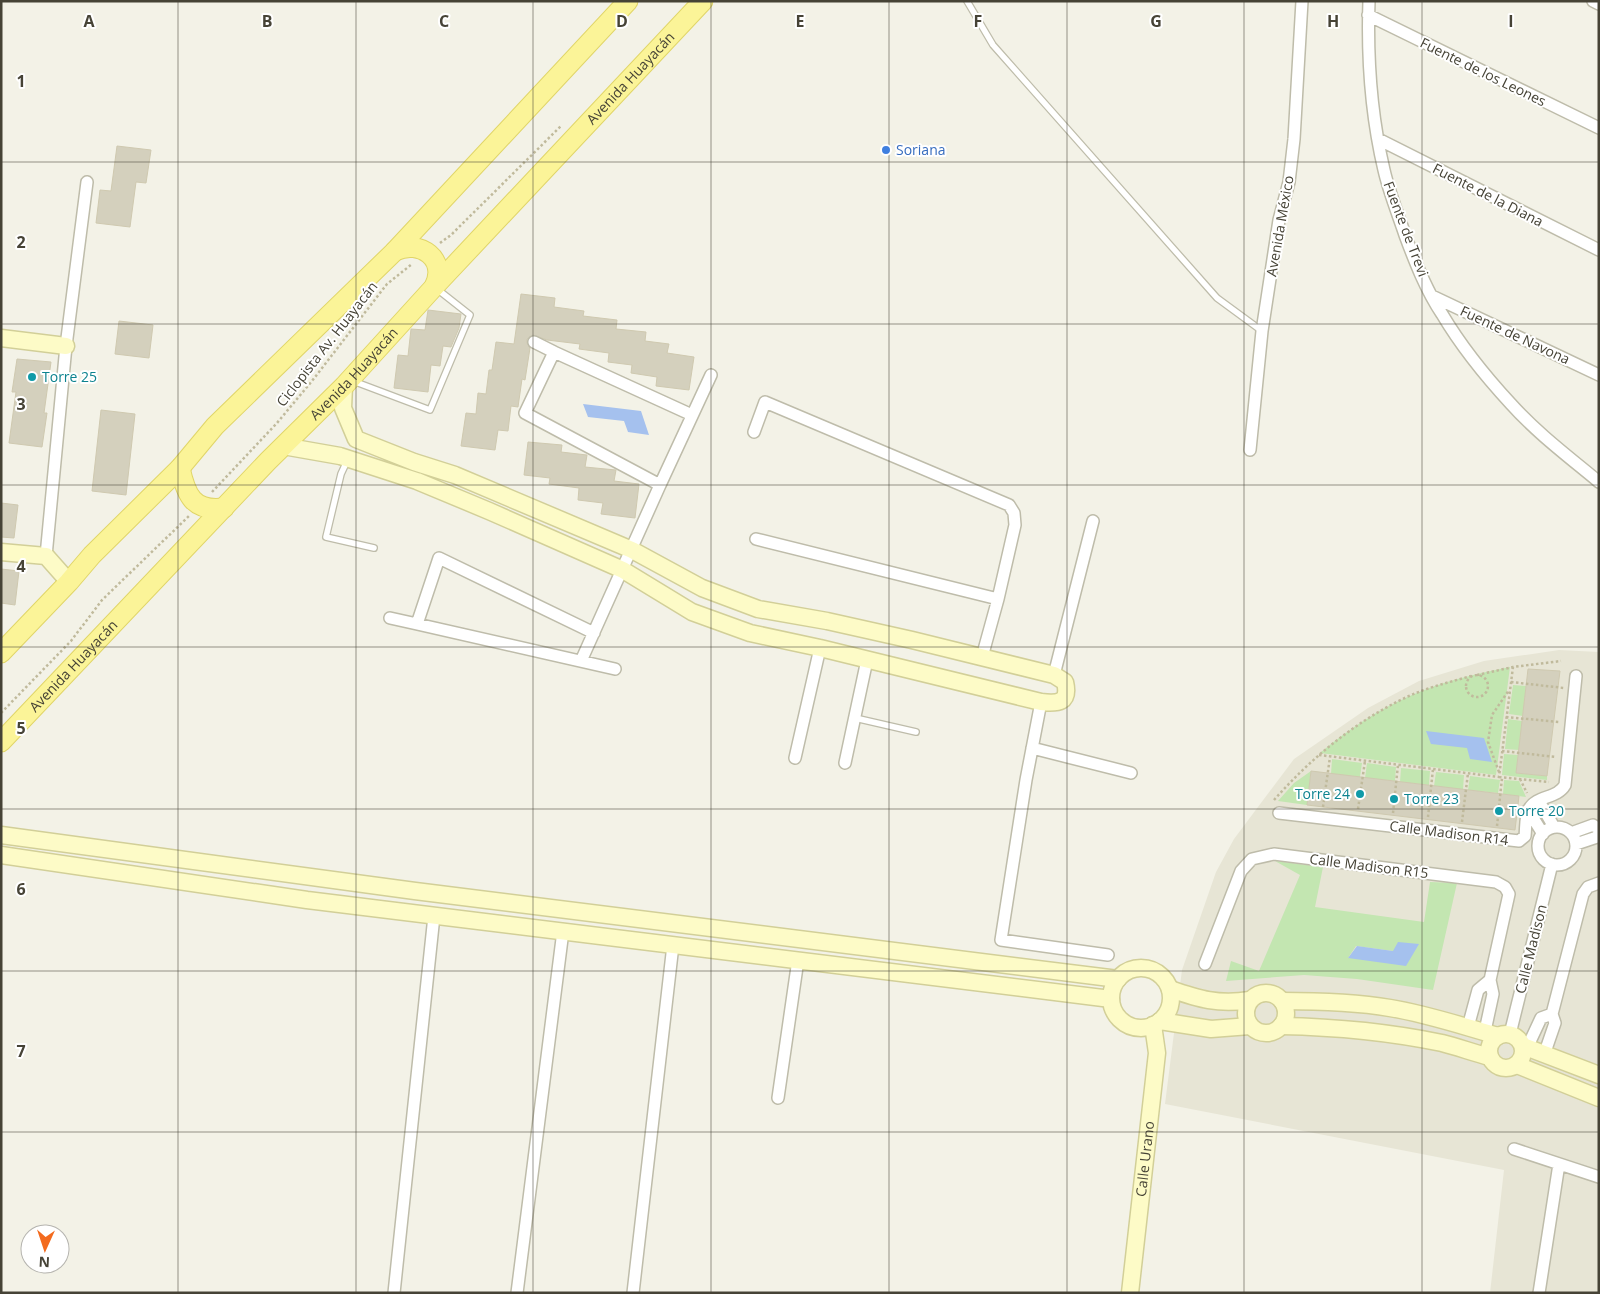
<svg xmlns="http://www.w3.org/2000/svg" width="1600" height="1294" viewBox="0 0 1600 1294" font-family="'Open Sans',sans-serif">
	<rect width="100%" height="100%" fill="#f3f2e7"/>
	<path fill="#e7e5d5" d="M1559,650l40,2v641h-109l14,-123 -339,-66 17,-134 34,-98 18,-33 60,-80 74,-51 51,-27 65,-20z"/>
	<path fill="#c3e6b1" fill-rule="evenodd" d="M1510,667l-14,108 -176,-22c62,-51 111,-71 190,-86z
		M1513,685l13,1 -3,30 -14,-2z
		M1508,719l14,2 -3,29 -14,-1z
		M1504,754l14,1 -2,18 31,3v4l-45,-5z
		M1332,759l30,4 -2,14 -29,-3z
		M1367,763l29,4 -1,14 -30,-3z
		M1401,768l29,3 -1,14 -29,-3z
		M1311,771l-4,34 -29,-4 16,-18z
		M1436,772l28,3 -1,15 -29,-4z
		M1470,776l30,4 -2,13 -30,-3z
		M1504,780l15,1 7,16 -23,-3z
		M1275,861l48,6 -8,40 109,15 6,-40 27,1 -24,107 -76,-11 -53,-4 -78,6 5,-20 28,10 41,-96zM1356,946l37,5 -45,7z"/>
	<path fill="#a5c1ee" d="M583,404l58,7 8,24 -21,-3 -4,-11 -36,-4z
		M1426,731l58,7 8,24 -22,-3 -3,-11 -36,-4z
		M1398,942l21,2 -13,22 -58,-8 9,-12 36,5z"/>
	<path fill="#d4d0bd" stroke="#cfc9b0" d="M117,146l34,4 -5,33 -10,-1 -6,45 -34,-4 4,-33 11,1z
		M521,294l34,4 -1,9 30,4 -1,5 34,4 -1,9 30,3 -1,9 24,3 -2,9 27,4 -5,33 -33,-4 1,-9 -26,-4 1,-8 -24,-3 1,-9 -30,-4 1,-5 -33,-4 -14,-5 -6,4v4l3,5 -5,32 -3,-1 -4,28 -7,-1 -3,25 -10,-1 -3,20 -34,-4 5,-33 10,1 2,-21 8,1 3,-24h3l4,-28 18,2z
		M428,310l33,4 -2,14 -8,19 -8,-1 -3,20 -9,-1 -3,27 -34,-4 4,-33 10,1 3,-27 14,1z
		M119,321l34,4 -4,33 -34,-4z
		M17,359l34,3 -7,51h3l-5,34 -33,-4 7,-51h-4z
		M101,410l34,4 -9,81 -34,-4z
		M528,442l34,3 -1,7 26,3 -2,12 31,3 -2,11 25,3 -4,34 -34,-4 2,-11 -25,-3 1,-12 -30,-4 1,-6 -26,-3z
		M1,503l17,2 -4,33 -13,-1z
		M1,569l18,2 -4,34 -14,-2z
		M1528,669l32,2 -13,105 -31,-3z
		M1311,771l208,25 -4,34 -208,-25z"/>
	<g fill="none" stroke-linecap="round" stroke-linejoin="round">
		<g stroke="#bebcaa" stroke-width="8">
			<path id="lane" d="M967,1l26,44 224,253 45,33
				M353,381l77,29 40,-95 -33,-26
				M347,461l-6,13 -15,63 48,11
				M855,718l61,14"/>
		</g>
		<g stroke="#bebcaa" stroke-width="14">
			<path id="street" d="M1369,1c-2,57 2,114 15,169 5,22 14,44 21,65 10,27 21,55 37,79 19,32 44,63 69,90 26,29 58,53 88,78
				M1593,1l6,3
				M1368,15l231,113
				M1378,139l221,111
				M1432,296l167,79
				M534,342l20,10
				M692,415l-138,-63 -29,61 135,72 51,-110
				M754,432l11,-30 244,103 5,8 1,12 -17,74 -16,58
				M1250,450l12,-119 17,-111 10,-38 5,-43 8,-138
				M756,539l242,60
				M46,556l20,-210 21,-164
				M390,618l27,6
				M594,633l-155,-75 -22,66 198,45
				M581,661l79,-176
				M1054,675l39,-154
				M1041,702l-15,78 -25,160 107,15
				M1032,748l99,25
				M795,758l25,-110
				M845,763l22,-103
				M1539,801l15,26
				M1528,810l15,24
				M1279,813l240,28 6,-5c1,-8 0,-20 4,-27 8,-14 28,-10 36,-24l11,-109
				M1538 846a19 19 0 1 1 38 0a19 19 0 1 1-38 0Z
				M1571,833l22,-8 6,4
				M1576,844l21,-7 2,-4
				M1205,964l36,-93 11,-12 22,-5 222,28 9,5 4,7 -19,86 3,14 -8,37
				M1552,1014l31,-120 5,-7 11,-4
				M1468,1027l10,-37 12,-10
				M1510,1034l42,-170
				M1527,1048l14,-30 11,-4
				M1544,1055l11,-32 -3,-9
				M778,1098l20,-138
				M1514,1149l85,28
				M394,1293l40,-377
				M517,1293l46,-362
				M633,1293l40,-348
				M1539,1293l20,-129"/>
		</g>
		<g stroke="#d2cf98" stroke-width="19">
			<g id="secondary">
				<path d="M1,338l65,8"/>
				<path d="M283,446l57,10 77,25 72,30 134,59 69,42 58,21 70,15 221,54c17,2 29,1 24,-20l-11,-7 -142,-35 -85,-19 -69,-12 -56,-21 -70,-38 -177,-75 -41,-13 -58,-23 -13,-31 1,-22"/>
				<path d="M1,552l45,4 23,26"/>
				<path d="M1,835l414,56 703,88"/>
				<path d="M1,855l306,45 804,99"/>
				<circle cx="1141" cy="998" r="30"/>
				<path d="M1170,989c29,10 48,16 80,11"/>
				<circle cx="1266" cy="1013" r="20"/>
				<path d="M1282,1001c36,0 73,1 108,7 37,6 72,18 108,28"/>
				<path d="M1160,1021l51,8 39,-3"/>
				<path d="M1281,1026c54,1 108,6 161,17 16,4 32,10 48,14"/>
				<circle cx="1506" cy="1051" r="17"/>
				<path d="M1523,1046l76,29"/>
				<path d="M1517,1065l82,33"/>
				<path id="s1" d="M1130,1293l27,-240 -4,-28"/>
			</g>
		</g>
		<g stroke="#e0d568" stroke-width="21">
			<g id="primary">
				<path d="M395,251c25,-12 53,8 39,36"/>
				<path d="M180,468c6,27 13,44 44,40"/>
				<path d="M1,653l68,-71 23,-27 88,-87 35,-42 180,-175 233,-250"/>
				<path id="s2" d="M1,742l267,-281 76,-75 90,-99 269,-286"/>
			</g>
		</g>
		<path stroke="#c0ba9c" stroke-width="2.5" stroke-dasharray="2.5 2.5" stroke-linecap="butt" d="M440,243l11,-8 111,-110
			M212,492l65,-69 35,-42 75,-97 25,-20
			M1466 686a11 11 0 1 1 22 0a11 11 0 1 1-22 0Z
			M1477,675l36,-8 48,-6
			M1511,682l53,6
			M1,713l70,-72 31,-41 87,-84
			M1506,717l53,5
			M1502,751l54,6
			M1319,755l180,22 14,-110
			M1499,772l-11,-30 4,-27 17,-25
			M1499,777l50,5
			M1520,779l7,14
			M1274,800c38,-43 83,-80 135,-104 20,-9 41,-14 62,-20
			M1323,807l7,-50
			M1358,809l7,-48
			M1393,813l5,-48
			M1428,817l5,-48
			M1462,822l6,-49
			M1497,826l5,-48"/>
		<use href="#lane" stroke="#fff" stroke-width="5.5"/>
		<use href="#street" stroke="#fff" stroke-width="11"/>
		<use href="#secondary" stroke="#fdfbc7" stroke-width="16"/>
		<use href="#primary" stroke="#fbf498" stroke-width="19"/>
	</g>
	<path fill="none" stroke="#464336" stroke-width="1" stroke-opacity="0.55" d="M178,1v1292M356,1v1292M533,1v1292M711,1v1292M889,1v1292M1067,1v1292M1244,1v1292M1422,1v1292M1,162h1598M1,324h1598M1,485h1598M1,647h1598M1,809h1598M1,971h1598M1,1132h1598"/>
	<circle fill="#3f7fe0" stroke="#fff" stroke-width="2" cx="886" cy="150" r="5"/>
	<g fill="#0f9aa8" stroke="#fff" stroke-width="2">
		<circle cx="32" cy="377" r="5"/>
		<circle cx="1360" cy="794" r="5"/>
		<circle cx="1394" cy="799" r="5"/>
		<circle cx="1499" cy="811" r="5"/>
	</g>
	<g text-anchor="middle" stroke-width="4" stroke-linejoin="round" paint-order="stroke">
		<g font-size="14" fill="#464336" stroke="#fff">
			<text transform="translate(1483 72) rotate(26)" y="5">Fuente de los Leones</text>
			<text dy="5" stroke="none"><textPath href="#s2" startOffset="915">Avenida Huayacán</textPath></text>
			<text transform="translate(1488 195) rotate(27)" y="5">Fuente de la Diana</text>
			<text transform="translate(1280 226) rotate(-80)" y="5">Avenida México</text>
			<text transform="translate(1406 229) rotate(69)" y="5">Fuente de Trevi</text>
			<text transform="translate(1515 335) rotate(25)" y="5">Fuente de Navona</text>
			<text transform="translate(327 344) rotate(-52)" y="5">Ciclopista Av. Huayacán</text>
			<text dy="5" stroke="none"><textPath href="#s2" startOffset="510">Avenida Huayacán</textPath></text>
			<text dy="5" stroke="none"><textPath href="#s2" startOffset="105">Avenida Huayacán</textPath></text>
			<text transform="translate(1449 833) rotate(7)" y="5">Calle Madison R14</text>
			<text transform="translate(1369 866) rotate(7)" y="5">Calle Madison R15</text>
			<text transform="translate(1531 949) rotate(-76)" y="5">Calle Madison</text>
			<text dy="5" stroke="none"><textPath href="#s1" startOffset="135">Calle Urano</textPath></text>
		</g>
		<g font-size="14" fill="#366cbe" stroke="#fff" text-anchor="start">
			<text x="896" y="155">Soriana</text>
		</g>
		<g font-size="14" fill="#0d838f" stroke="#fff" text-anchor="start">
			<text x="42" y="382">Torre 25</text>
			<text x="1350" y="799" text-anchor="end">Torre 24</text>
			<text x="1404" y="804">Torre 23</text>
			<text x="1509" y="816">Torre 20</text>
		</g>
	</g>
	<g font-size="16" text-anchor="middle" font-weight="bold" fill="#464336" stroke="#fff" stroke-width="4" stroke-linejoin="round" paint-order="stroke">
		<text x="89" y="27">A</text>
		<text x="267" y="27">B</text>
		<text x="444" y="27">C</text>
		<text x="622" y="27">D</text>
		<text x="800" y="27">E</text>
		<text x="978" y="27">F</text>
		<text x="1156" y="27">G</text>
		<text x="1333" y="27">H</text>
		<text x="1511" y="27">I</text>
		<text x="21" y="87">1</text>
		<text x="21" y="248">2</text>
		<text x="21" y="410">3</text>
		<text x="21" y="572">4</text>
		<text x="21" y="734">5</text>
		<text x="21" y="895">6</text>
		<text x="21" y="1057">7</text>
	</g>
	<rect width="1600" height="1294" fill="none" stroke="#464336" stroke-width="5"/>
	<g transform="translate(45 1249) rotate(183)"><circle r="24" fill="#ffffff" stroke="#b5b4af"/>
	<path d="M0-4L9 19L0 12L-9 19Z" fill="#f36b1e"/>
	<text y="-8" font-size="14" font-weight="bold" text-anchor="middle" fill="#464336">N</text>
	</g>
</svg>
